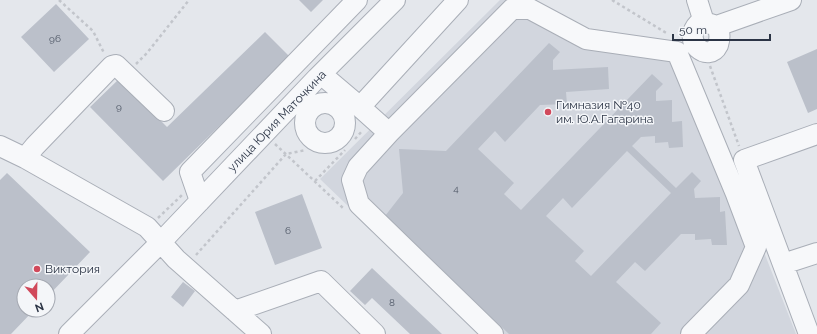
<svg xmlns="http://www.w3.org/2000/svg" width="817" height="334" viewBox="0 0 817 334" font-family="Raleway,sans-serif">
	<rect width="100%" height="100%" fill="#e4e7ec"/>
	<path fill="#d2d6de" d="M500,0h25l68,32 90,13 113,289h-315l-161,-155z"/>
	<path fill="#bbc0ca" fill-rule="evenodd" d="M299,0h24l-12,12z
		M56,4l33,35 -35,33 -33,-35z
		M265,32l25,25 -127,124 -73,-74 29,-28 48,48z
		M549,43l11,9 -7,8v10l55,-3 1,22 -43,3 1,12 -27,1 -35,37 -10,-11 -17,18 36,34 -10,11 17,16 131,-136 11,10 -7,7v10l16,-1v22l10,-1 1,26 -14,1 -1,-6 -13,1v-7l-14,1 -9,9 44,42 16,-16 9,9 -7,8 1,9 25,-1v15l5,-1 2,34h-15l-1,-6 -16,1v-6h-14l-36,37 -10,-9 -19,20 45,41 -10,11h-142l-124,-118 18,-23 -4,-44 47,2zM627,151l44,42 -80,83 -16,-15 9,-10 -38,-35 17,-18 9,10z
		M817,49v60l-9,4 -21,-51z
		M7,173l83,79 -42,44v-10h-24v24h10l-23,24h-11v-154z
		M302,194l20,54 -47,17 -20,-53z
		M372,268l70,66h-32l-38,-36 -7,7 -15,-14z
		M183,282l12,9 -12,16 -12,-10z"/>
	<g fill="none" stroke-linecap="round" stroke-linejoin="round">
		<g stroke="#a9aeb7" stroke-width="22">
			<path id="minor" d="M697,0l7,22 13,4 74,-26
				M704,22l-5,1c-19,19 10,41 19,22 2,-6 2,-13 -1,-19
				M321,74l39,33 98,-107
				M305 123a20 20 0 1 1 40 0a20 20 0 1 1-40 0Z
				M360,107l29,26
				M0,146l25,12 122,69 29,32 85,75
				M25,158l10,-12 77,-80 4,-1 48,46
				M200,201l-10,-29 167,-172
				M783,264l34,-11
				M235,311l86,-30 54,53
				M69,334l91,-91 157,-165 78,-78
				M493,334l-134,-130 -7,-24 6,-13 31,-34 123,-124h18l56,30 91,13 59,142 20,53 -17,38 -48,49
				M809,334l-65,-174 73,-26"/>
		</g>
		<path stroke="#c2c5cb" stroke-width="2.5" stroke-dasharray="3 3" stroke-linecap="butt" d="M59,0l34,31 11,22
			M612,0l56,34
			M136,64l11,-11 42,-53
			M710,66l29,80
			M355,139l8,-9
			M275,144l68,64
			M315,181l30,-31
			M158,218l24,-23
			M196,255l90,-101 20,-4"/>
		<use href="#minor" stroke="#f7f8fa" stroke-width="20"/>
	</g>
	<g fill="#d1495b" stroke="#f4f6f9" stroke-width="1.5">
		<circle cx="548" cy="112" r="4"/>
		<circle cx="37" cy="269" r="4"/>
	</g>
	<g text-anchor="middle" stroke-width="3" stroke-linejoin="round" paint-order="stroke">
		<g font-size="10" fill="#4f5766">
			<text x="55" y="42">96</text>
			<text x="119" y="110">9</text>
			<text x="456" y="192">4</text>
			<text x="288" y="234">6</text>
			<text x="392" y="306">8</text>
		</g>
		<g font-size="12" fill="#2b3445" stroke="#f4f6f9" text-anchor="start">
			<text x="556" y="109">Гимназия №40<tspan x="556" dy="14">им. Ю.А.Гагарина</tspan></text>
			<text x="45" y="273">Виктория</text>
		</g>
		<g font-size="12" fill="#2b3445" stroke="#f4f6f9">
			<text transform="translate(277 121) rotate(-46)" y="4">улица Юрия Маточкина</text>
		</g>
	</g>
	<g transform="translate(36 298) rotate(160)"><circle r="19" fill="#f4f6f9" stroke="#a4a8b1"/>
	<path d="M0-3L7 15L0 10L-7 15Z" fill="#d1495b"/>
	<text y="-6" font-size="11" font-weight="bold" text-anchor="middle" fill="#2b3445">N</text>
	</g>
	<path d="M673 34v6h97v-6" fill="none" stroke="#2b3445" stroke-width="2"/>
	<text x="679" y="34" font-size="12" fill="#2b3445" stroke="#f4f6f9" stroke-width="3" paint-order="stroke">50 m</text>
</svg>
